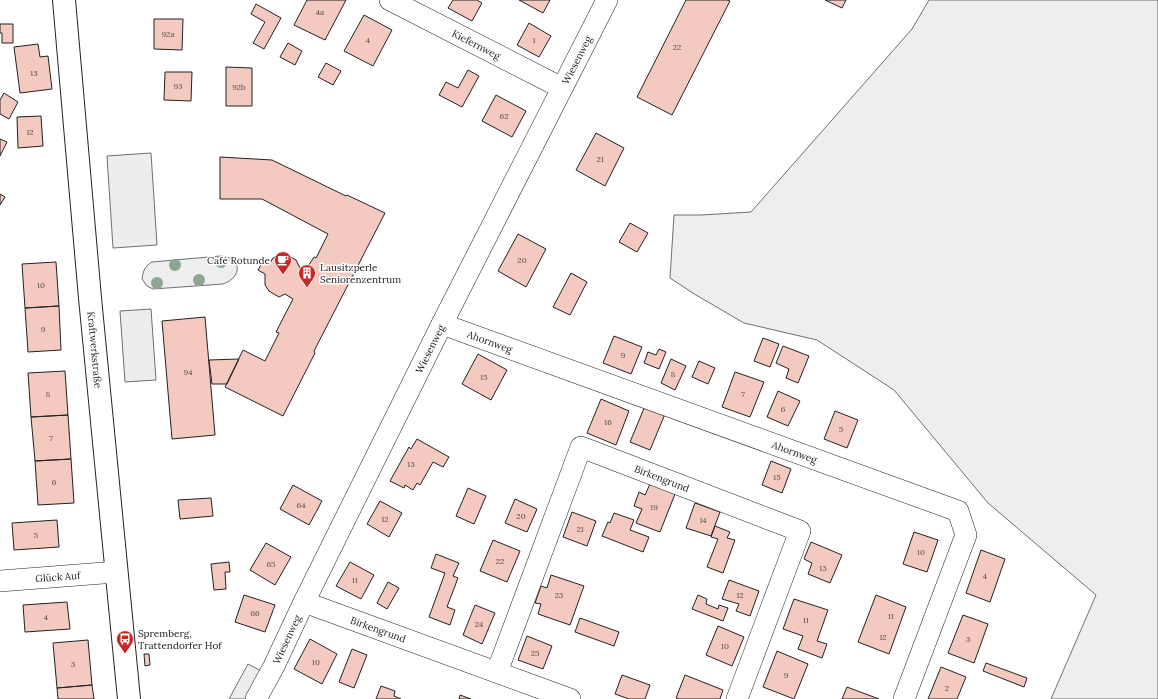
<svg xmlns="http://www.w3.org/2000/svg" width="1158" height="699" viewBox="0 0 1158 699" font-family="Lora,serif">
	<rect width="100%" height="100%" fill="#fff"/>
	<path fill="#eee" stroke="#6f6f6f" d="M929,0h229v699h-107l45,-104 -108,-92 -94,-113 -77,-50 -73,-17 -48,-28 -26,-17 4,-63h27l50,-3 161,-183z
		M220,256c22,1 23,21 3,28l-70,5 -6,-3 -5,-7c1,-8 3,-13 10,-17z"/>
	<path fill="#ededed" stroke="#6f6f6f" d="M151,153l6,92 -44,3 -6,-92z
		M151,309l5,71 -31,2 -5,-71z
		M248,664l15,8 -16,27h-18z"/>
	<path fill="#f3c9c0" stroke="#222" d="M307,0h39l-21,40 -31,-15z
		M453,0h24l5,3 -10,18 -24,-13z
		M519,0h31l-7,13z
		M686,0h41l3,1 -58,114 -35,-18z
		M825,0h21l-4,8z
		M256,4l25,14 -17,31 -11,-6 12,-21 -14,-8z
		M364,15l28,15 -19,36 -29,-15z
		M154,19h29l-1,31 -28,-1z
		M529,23l22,13 -12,21 -22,-12z
		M0,24h13v19h-11v-10h-2z
		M288,43l14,8 -7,14 -15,-8z
		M38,44l2,13 8,-1 4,33 -32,4 -6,-46z
		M326,63l15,8 -8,14 -15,-8z
		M226,67l26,1v38h-26z
		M468,70l11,6 -17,31 -23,-12 7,-13 12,6z
		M165,72h27l-1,29 -27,-1z
		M4,93l14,9 -9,17 -9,-5v-14z
		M496,95l30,16 -14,26 -30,-16z
		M41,116l2,30 -25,2 -1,-31z
		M596,133l28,15 -19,38 -29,-16z
		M0,139l7,3 -7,14z
		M220,157l52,3 74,36 1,-1 38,18 -71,138 1,2 -32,63 -58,-29 18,-37 22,11 14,-28 -3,-1 17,-33 -8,-5 -6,3 -10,-6 -4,-6v-11l-7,-4 6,-10 6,3 3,-5 5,-3h9l9,5 4,8 5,3 9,-14 2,1 12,-24 -66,-35h-42z
		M0,194l5,3 -5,8z
		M630,223l18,10 -11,19 -18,-10z
		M518,234l28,15 -20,38 -28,-16z
		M56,262l3,44 -34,2 -3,-44z
		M571,273l16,9 -17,33 -17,-8z
		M59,306l2,44 -33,2 -3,-44z
		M205,317l10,118 -43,4 -10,-118z
		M614,336l28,11 -11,27 -28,-11z
		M763,338l16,6 -9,23 -16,-6z
		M783,346l26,10 -11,27 -12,-5 3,-9 -13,-6z
		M659,349l7,3 -7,17 -15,-6 4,-11 8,3z
		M478,354l29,16 -16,30 -29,-16z
		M239,359l-12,25h-15l-3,-24z
		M671,359l15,7 -11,24 -14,-7z
		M699,361l16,7 -7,16 -16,-7z
		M65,371l3,44 -37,2 -3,-44z
		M735,372l29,10 -14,35 -28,-10z
		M778,391l22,10 -12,25 -21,-9z
		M601,399l28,12 -13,34 -29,-12z
		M645,406l20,8 -15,36 -20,-8z
		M835,411l23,9 -11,28 -23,-9z
		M68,415l3,44 -36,2 -4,-44z
		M417,439l32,18 -6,10 -10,-5 -13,23 -3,-2 -4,7 -8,-5 -1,3 -14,-7 19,-34 2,2z
		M71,459l3,44 -36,2 -3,-44z
		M771,461l20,8 -9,24 -20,-8z
		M650,484l25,10 -15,38 -24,-9 6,-14 -8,-3 5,-14 6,3z
		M293,485l29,16 -13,24 -29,-16z
		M468,488l18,8 -12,28 -18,-8z
		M211,498l2,18 -33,3 -2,-19z
		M515,499l22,10 -10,23 -22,-9z
		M380,501l22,12 -13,24 -22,-13z
		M695,503l25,9 -9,24 -25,-8z
		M572,512l24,9 -9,25 -24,-9z
		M614,513l20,7 -4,10 19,7 -6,15 -41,-16 6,-14 2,1z
		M57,520l2,27 -45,3 -2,-27z
		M715,526l15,6 -3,6 8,2 -12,33 -16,-6 11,-28 -7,-2z
		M914,532l24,8 -11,32 -24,-8z
		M493,540l27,11 -13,31 -27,-11z
		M811,542l31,13 -12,28 -22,-9 4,-11 -8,-4z
		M266,543l25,14 -16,28 -25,-15z
		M981,550l24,9 -15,43 -24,-9z
		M436,554l23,9 -6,13 5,2 -11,29 8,3 -5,15 -21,-8 16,-44 -14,-5z
		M229,562l1,10h-5l1,17 -12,1 -3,-26z
		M350,562l24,13 -13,24 -25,-13z
		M551,575l33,11 -14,39 -32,-11 3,-10 -6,-1 6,-17 6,2z
		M729,580l30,11 -9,25 -14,-5 3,-7 -17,-5z
		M388,582l11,6 -12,21 -10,-6z
		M244,595l31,10 -10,27 -30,-10z
		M698,595l9,4 -1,5 12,5 1,-4 9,3 -5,13 -31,-12z
		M876,595l30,12 -17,47 -31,-12z
		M794,599l34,11 -11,31 10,3 -5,14 -24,-9 5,-13 -20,-7z
		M67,602l3,27 -45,3 -2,-27z
		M475,605l20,8 -13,31 -19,-9z
		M963,615l25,9 -14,39 -26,-10z
		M580,618l39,14 -5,14 -39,-14z
		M718,626l26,11 -12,29 -26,-11z
		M527,636l25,10 -9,23 -25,-9z
		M310,639l27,15 -15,30 -28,-15z
		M88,640l4,45 -35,3 -4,-45z
		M352,649l15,6 -13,33 -15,-6z
		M777,651l31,13 -14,35 -31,-12z
		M144,654h5l1,11 -5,1z
		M986,663l41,15 -3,9 -41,-16z
		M941,667l25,10 -9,22h-29z
		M622,675l28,10 -5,14h-16l-14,-5z
		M685,675l38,15 -3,9h-41l-3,-1z
		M92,685l2,14h-36l-1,-11z
		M381,686l14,5 -1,5 7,3h-25z
		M847,687l32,12h-37z
		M460,695l11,4h-12z"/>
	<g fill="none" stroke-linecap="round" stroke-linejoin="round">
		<g stroke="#222" stroke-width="22">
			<g id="minor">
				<path id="s1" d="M390,0l172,88"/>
				<path id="s2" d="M442,324l516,187 8,24 -62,164"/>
				<path id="s3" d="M0,581l116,-9"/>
				<path id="s4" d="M304,602l266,97"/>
				<path id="s5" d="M497,672l84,-225 219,84 -63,168"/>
				<path id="s6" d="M256,699l18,-33 30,-64 138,-278 165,-324"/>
			</g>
		</g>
		<g stroke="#222" stroke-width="24">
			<g id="major">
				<path id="s7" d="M64,0l26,298 39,401"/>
			</g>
		</g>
		<use href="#minor" stroke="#fff" stroke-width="21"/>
		<use href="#major" stroke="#fff" stroke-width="22"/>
	</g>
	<g fill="#8da692">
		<circle cx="221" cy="262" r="6"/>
		<circle cx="175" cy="265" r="6"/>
		<circle cx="199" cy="280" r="6"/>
		<circle cx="157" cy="283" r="6"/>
	</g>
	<defs>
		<g id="cafe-pin" transform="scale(0.9)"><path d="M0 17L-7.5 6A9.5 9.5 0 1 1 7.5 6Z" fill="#c62828" stroke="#fff"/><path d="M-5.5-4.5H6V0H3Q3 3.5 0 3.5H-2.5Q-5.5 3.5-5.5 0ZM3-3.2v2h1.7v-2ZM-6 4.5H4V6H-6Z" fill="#fff"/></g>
		<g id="building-pin" transform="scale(0.9)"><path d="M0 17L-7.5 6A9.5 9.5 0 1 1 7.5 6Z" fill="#c62828" stroke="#fff"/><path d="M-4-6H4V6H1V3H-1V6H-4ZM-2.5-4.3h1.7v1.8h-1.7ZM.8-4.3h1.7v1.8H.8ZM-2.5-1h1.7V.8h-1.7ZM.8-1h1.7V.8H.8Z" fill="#fff"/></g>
		<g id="bus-pin" transform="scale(0.9)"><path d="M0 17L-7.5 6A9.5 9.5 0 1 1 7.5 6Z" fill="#c62828" stroke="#fff"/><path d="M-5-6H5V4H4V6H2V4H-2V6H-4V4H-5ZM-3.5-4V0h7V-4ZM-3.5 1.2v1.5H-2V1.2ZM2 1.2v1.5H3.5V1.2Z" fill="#fff"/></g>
	</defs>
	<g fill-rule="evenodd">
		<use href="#cafe-pin" x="283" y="260"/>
		<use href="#building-pin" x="307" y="273"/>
		<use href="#bus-pin" x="125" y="639"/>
	</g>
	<g text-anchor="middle" stroke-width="3" stroke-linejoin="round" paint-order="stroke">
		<g font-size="8" fill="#564c4a">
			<text x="320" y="15">4a</text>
			<text x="168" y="37">92a</text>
			<text x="368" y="43">4</text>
			<text x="534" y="43">1</text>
			<text x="677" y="50">22</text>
			<text x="34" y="76">13</text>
			<text x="178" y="89">93</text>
			<text x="239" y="90">92b</text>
			<text x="504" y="119">62</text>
			<text x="30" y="135">12</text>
			<text x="600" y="162">21</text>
			<text x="522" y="263">20</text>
			<text x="41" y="288">10</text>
			<text x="43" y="332">9</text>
			<text x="623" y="358">9</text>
			<text x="188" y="375">94</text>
			<text x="673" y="377">8</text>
			<text x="484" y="380">15</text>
			<text x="48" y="397">8</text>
			<text x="743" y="397">7</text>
			<text x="783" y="412">6</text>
			<text x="608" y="425">16</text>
			<text x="841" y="432">5</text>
			<text x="51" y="441">7</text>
			<text x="411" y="467">13</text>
			<text x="777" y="480">15</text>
			<text x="54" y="485">6</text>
			<text x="301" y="508">64</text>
			<text x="654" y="510">19</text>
			<text x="521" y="519">20</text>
			<text x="385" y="522">12</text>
			<text x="703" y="523">14</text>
			<text x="580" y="532">21</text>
			<text x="36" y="538">5</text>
			<text x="921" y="555">10</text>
			<text x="500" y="564">22</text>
			<text x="271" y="567">65</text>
			<text x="823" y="571">13</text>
			<text x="985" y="579">4</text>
			<text x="355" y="583">11</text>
			<text x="559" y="598">23</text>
			<text x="740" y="598">12</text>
			<text x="255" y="616">66</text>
			<text x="891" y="619">11</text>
			<text x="46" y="620">4</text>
			<text x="806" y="623">11</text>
			<text x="479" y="627">24</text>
			<text x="883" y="640">12</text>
			<text x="968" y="642">3</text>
			<text x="725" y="649">10</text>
			<text x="535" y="656">25</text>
			<text x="316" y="665">10</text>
			<text x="73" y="667">3</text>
			<text x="786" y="678">9</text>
			<text x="947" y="691">2</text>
		</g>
		<g font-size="10" fill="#222" stroke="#fff">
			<text dy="4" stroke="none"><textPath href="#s1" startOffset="97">Kiefernweg</textPath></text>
			<text dy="4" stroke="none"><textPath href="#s6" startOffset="715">Wiesenweg</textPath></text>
			<text dy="4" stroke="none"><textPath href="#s2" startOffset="51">Ahornweg</textPath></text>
			<text dy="4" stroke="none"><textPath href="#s6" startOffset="391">Wiesenweg</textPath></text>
			<text dy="4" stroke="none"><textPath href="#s7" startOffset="351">Kraftwerkstraße</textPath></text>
			<text dy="4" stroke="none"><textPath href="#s2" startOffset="375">Ahornweg</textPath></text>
			<text dy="4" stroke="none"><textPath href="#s5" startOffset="327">Birkengrund</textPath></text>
			<text dy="4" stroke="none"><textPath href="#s3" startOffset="58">Glück Auf</textPath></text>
			<text dy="4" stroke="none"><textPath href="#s4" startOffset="79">Birkengrund</textPath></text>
			<text dy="4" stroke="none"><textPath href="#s6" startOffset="67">Wiesenweg</textPath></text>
		</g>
		<g font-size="10" fill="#222" stroke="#fff" text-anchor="start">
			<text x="270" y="264" text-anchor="end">Café Rotunde</text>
			<text x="320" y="271">Lausitzperle<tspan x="320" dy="12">Seniorenzentrum</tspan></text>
			<text x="138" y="637">Spremberg,<tspan x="138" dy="12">Trattendorfer Hof</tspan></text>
		</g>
	</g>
</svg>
